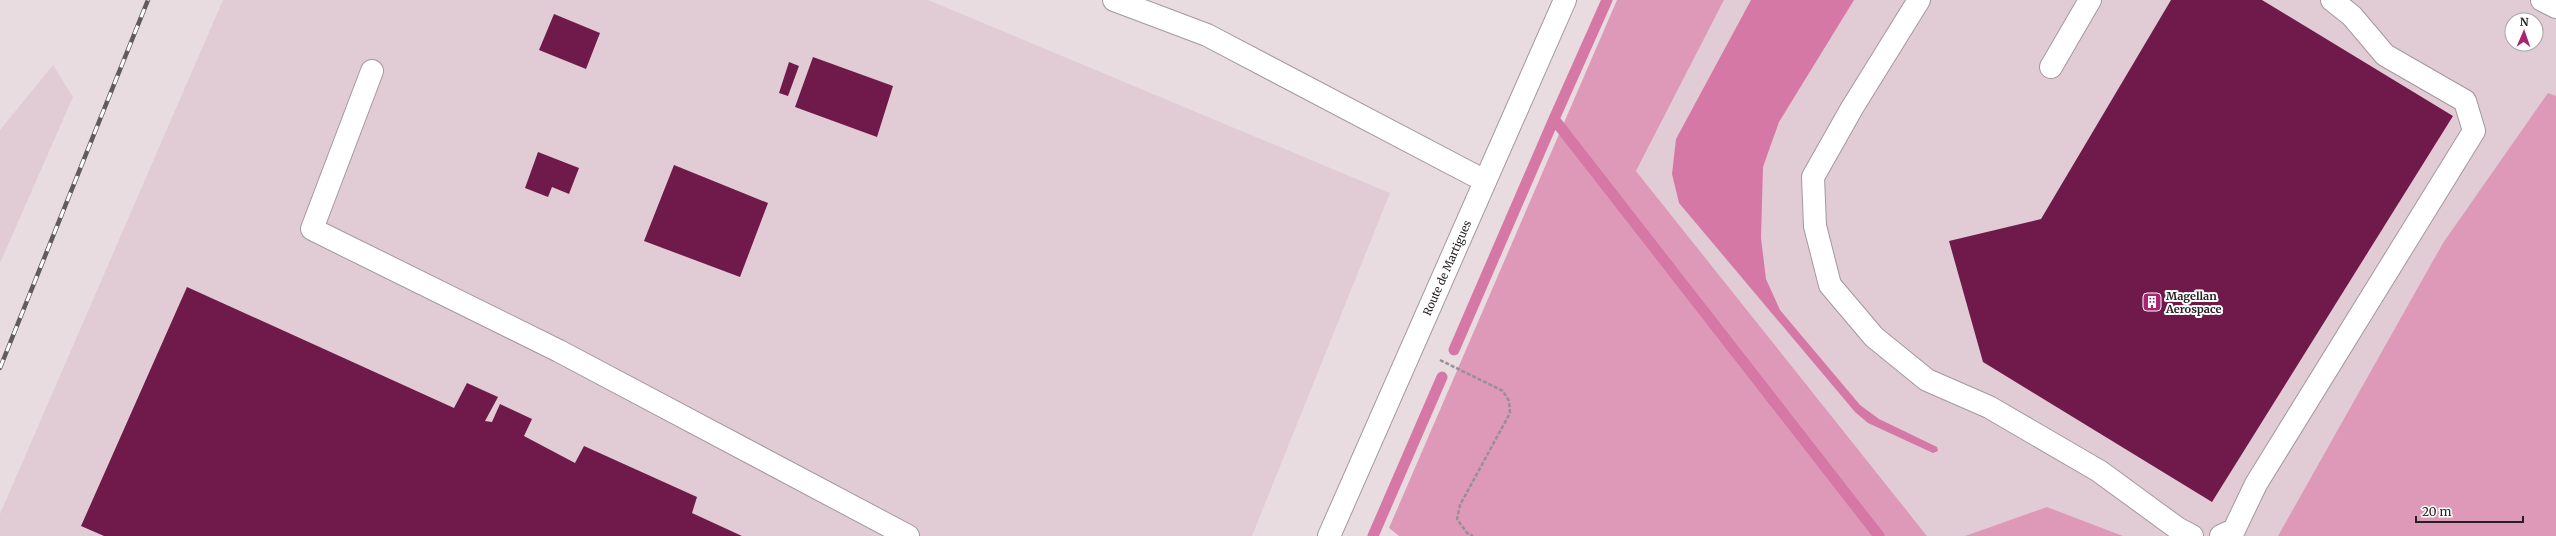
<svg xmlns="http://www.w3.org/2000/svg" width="2556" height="536" viewBox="0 0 2556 536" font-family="Merriweather,serif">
	<rect width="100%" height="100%" fill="#e8dce1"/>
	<path fill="#e1ccd5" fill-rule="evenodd" d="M223,0h705l462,193 -138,343h-1252v-22z
		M1724,0h832v536h-433l-76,-29 -82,29h-38l-291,-365zM2512,20h24v24h-24z
		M53,65l20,32 -73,166v-133z"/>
	<path fill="#de99b9" d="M1617,0h107l-88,171 291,365h-528l-10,-8z
		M2548,93l8,3v440h-278l165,-293z
		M2047,507l76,29h-158z"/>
	<path fill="#d678a6" d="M1751,0h103l-75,122 -16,45 -2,71 5,41 14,31 80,95 19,14 58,28 1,4 -5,2 -65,-30 -13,-11 -176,-209 -7,-29 4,-35z"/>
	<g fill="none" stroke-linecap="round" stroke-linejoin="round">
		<path stroke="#d678a6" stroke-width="11" d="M1607,0l-53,119 325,417
			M1454,350l100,-231
			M1373,536l69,-159"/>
	</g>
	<path fill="#6f1a4a" d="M2171,0h91l191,116 -241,386 -229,-140 -34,-121 92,-22z
		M554,14l46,19 -14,36 -47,-19z
		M813,57l80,29 -16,51 -82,-30z
		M789,62l10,4 -11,30 -9,-3z
		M538,152l41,16 -10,26 -17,-7 -4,10 -23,-9z
		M674,165l94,38 -28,74 -96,-36z
		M187,287l267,121 13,-25 31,14 -13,24 7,1 8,-18 32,15 -8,17 51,27 9,-17 113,51 -5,16 50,23h-638l-23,-10z"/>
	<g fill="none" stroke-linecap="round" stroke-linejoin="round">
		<g stroke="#a4989d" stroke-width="24">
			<path id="minor" d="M1114,0l93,35 278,146
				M1919,0l-67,108 -39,69 2,49 15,59 44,52 53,43 62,27 110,64 78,57 15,8
				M2542,0l14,7
				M2051,67l39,-67
				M372,71l-60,158 247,122 349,185
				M2221,536l13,-6 22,-46 218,-353 -9,-30 -80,-46 -33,-39 -20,-16"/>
		</g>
		<g stroke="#a4989d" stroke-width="24">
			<g id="major">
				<path id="s1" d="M1329,536l236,-536"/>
			</g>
		</g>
		<path stroke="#988f93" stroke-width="2.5" stroke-dasharray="4 2" stroke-linecap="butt" d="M1440,360l63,31 6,10 1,12 -50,92 -3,14 10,14 6,3"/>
		<use href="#minor" stroke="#fff" stroke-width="22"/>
		<use href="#major" stroke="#fff" stroke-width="22"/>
		<g stroke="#625b5e" stroke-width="4.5">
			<path id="rail" d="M0,368l148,-368"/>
		</g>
		<use href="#rail" stroke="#fff" stroke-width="3" stroke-dasharray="9" stroke-linecap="butt"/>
	</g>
	<defs>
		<g id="building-square" transform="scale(1)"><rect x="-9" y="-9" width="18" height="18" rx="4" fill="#a72470" stroke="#fff"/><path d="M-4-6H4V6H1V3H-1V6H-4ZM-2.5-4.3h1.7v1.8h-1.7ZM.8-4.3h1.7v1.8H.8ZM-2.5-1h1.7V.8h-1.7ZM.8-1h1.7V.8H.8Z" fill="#fff"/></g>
	</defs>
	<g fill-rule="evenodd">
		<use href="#building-square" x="2152" y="302"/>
	</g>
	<g text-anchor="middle" stroke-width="4" stroke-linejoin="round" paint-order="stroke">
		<g font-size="11" fill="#262123" stroke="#fff">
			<text dy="4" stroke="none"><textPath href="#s1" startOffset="293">Route de Martigues</textPath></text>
		</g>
		<g font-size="11" font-weight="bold" fill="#262123" stroke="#fff" text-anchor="start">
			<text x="2166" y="300">Magellan<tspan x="2166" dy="13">Aerospace</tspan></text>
		</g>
	</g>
	<g transform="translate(2524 32) rotate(2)"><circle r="19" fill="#ffffff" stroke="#a8a6a7"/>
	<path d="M0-3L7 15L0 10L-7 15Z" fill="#a72470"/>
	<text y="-6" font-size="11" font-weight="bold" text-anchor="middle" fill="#262123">N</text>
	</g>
	<path d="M2416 516v6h107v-6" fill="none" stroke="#262123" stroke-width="2"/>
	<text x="2422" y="516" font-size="12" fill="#262123" stroke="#ffffff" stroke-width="3" paint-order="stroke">20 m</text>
</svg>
